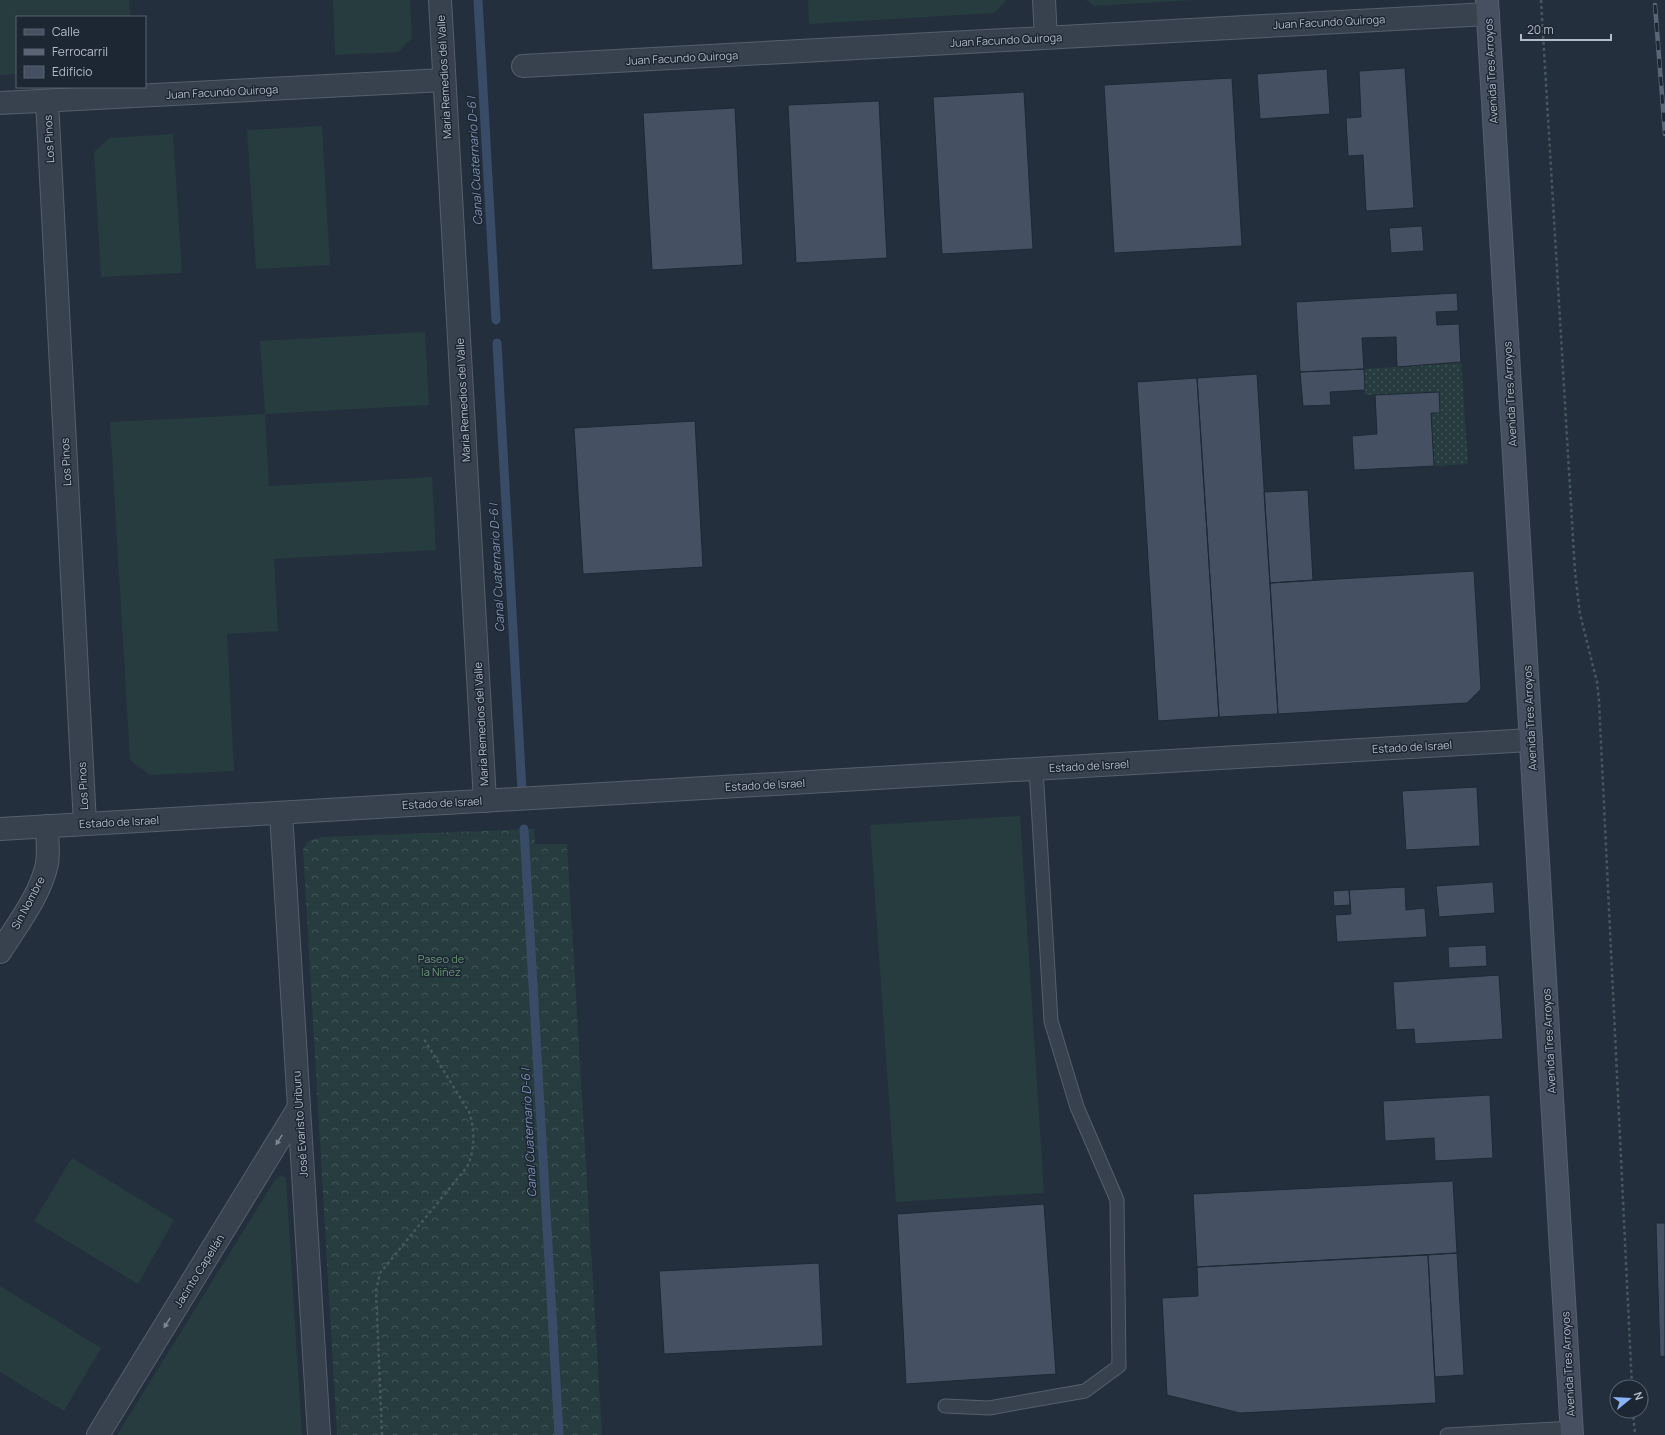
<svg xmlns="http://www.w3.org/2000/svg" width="1665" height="1435" viewBox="0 0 1665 1435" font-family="Manrope,sans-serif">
	<defs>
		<pattern id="forest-crowns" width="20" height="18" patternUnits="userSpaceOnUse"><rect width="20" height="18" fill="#263c3f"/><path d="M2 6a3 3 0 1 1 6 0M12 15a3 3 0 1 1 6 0" fill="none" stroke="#435659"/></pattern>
		<pattern id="garden-dots" width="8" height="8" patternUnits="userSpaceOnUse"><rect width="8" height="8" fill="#263c3f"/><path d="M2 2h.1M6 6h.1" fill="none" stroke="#435659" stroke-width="1.8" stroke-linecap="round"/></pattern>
	</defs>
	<rect width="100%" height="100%" fill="#242f3e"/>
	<path fill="#263c3f" d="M0,0h129l1,17h-113v57l-17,1z
		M333,0h77l2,38 -14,14 -63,3z
		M808,0h199l-13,13 -185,11z
		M1086,0h109l-101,6z
		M322,126l8,139 -74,4 -9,-139z
		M173,134l9,139 -81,4 -7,-125 15,-14z
		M425,332l4,73 -164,9 4,72 163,-9 4,73 -162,9 4,72 -51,3 7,137 -84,4 -20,-15 -20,-338 155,-8 -5,-73z
		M1020,816l24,377 -148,9 -26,-377z
		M72,1158l102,62 -36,64 -104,-63z
		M281,1175l5,3 16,257h-185l158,-255z
		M0,1286l101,62 -37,63 -64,-39z"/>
	<path fill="url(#forest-crowns)" d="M534,829l1,15h32l35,591h-265l-34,-586 5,-8 14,-4z"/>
	<path fill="url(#garden-dots)" d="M1461,362l7,102 -34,2 -3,-53h9l-1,-21 -74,3 -1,-26z"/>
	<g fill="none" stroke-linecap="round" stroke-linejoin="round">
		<path stroke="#394c67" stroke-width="9" d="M478,0l18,320
			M497,343l25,448
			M524,829l35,606"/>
	</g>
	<path fill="#455162" stroke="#1f2835" d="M1405,68l9,140 -48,3 -3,-56 -15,1 -2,-38 15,-1 -2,-46z
		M1327,69l3,45 -70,5 -3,-45z
		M1232,78l10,168 -128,7 -10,-168z
		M1024,92l9,157 -91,5 -9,-157z
		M879,101l8,157 -91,5 -8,-158z
		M735,108l8,157 -91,5 -9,-157z
		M1422,226l2,25 -33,2 -2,-25z
		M1457,293l1,18 -22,1 1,13 22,-1 2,38 -64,5 -1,-30 -34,1 2,31 -64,3 -4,-70z
		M1364,369l1,21 -35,2 1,13 -28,1 -3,-34z
		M1257,374l21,340 -59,3 -22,-339z
		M1197,378l22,339 -61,4 -21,-339z
		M1439,392l1,21h-9l3,53 -80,4 -2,-34 25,-2 -2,-39z
		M695,421l8,146 -120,7 -9,-146z
		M1308,490l5,90 -43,3 -6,-91z
		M1474,571l7,118 -14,14 -189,11 -8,-131z
		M1477,787l3,59 -74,4 -4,-59z
		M1493,882l2,31 -56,4 -3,-31z
		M1405,887l1,23 19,-2 2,29 -90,5 -2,-27 16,-1 -2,-24z
		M1349,890l1,15 -16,1 -1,-15z
		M1486,945l1,21 -38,2 -1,-21z
		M1499,975l4,64 -88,5 -1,-15 -18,1 -3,-48z
		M1490,1095l3,63 -58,3 -1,-23 -49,3 -2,-40z
		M1453,1181l4,72 -260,14 -4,-73z
		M1044,1204l12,170 -150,10 -9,-170z
		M1656,1223h9v133l-5,1z
		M1457,1253l7,122 -29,2 -7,-122z
		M1428,1255l8,148 -196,10 -73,-18 -5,-97 36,-2 -1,-29z
		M819,1263l4,83 -159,8 -5,-83z"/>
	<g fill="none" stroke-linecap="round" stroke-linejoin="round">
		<g stroke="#565f6c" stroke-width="15">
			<path id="service" d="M945,1406l44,2 96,-17 34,-25 -2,-166 -40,-93 -26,-86 -15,-252
				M1447,1435l125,-7"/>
		</g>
		<g stroke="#565f6c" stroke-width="24">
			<path id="minor" d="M440,0l45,801
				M1044,0l2,38
				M523,66l965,-52
				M47,101l38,723
				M0,103l444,-23
				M0,952c17,-27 40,-56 47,-88 2,-12 0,-25 0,-38
				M98,1435l201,-328"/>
		</g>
		<g stroke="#565f6c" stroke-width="24">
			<path id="tertiary" d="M281,813l38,622
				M0,829l1531,-89"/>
		</g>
		<g stroke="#565f6c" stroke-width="24">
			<path id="secondary" d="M1487,0l85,1435"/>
		</g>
		<path stroke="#44595c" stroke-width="2.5" stroke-dasharray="3 3" stroke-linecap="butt" d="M1541,0l34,572 5,42 17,68 2,19 33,686
			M1633,1411l2,24
			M382,1435l-6,-144 4,-18 87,-106c8,-15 8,-40 2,-55l-45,-73"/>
		<use href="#service" stroke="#38414e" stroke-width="13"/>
		<use href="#minor" stroke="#38414e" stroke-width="22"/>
		<use href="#tertiary" stroke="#38414e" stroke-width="22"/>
		<use href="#secondary" stroke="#465061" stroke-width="22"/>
		<g stroke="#5a6575" stroke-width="4.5">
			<path id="rail" d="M1655,5l10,129"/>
		</g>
		<use href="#rail" stroke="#1d2633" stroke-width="3" stroke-dasharray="9" stroke-linecap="butt"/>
	</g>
	<defs><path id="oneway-solid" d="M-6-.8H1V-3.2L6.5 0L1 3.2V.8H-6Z"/></defs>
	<g fill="#7c8592">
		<use href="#oneway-solid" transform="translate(279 1140) rotate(122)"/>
		<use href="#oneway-solid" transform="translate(167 1323) rotate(122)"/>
	</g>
	<g text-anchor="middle" stroke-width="3" stroke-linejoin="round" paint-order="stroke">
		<g font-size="11" fill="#b4bcc9" stroke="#1d2633">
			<text transform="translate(1329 22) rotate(-3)" y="4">Juan Facundo Quiroga</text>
			<text transform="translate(1006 40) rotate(-3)" y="4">Juan Facundo Quiroga</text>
			<text transform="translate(682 58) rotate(-3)" y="4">Juan Facundo Quiroga</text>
			<text transform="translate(1491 71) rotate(-93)" y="4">Avenida Tres Arroyos</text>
			<text transform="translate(444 77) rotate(-93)" y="4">María Remedios del Valle</text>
			<text transform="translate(222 92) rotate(-3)" y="4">Juan Facundo Quiroga</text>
			<text transform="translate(49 139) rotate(-93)" y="4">Los Pinos</text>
			<text transform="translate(1510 394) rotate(-93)" y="4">Avenida Tres Arroyos</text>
			<text transform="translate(463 400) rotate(-93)" y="4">María Remedios del Valle</text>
			<text transform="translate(66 462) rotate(-93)" y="4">Los Pinos</text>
			<text transform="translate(1530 718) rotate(-93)" y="4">Avenida Tres Arroyos</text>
			<text transform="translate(481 724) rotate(-93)" y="4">María Remedios del Valle</text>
			<text transform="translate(1412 747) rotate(-3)" y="4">Estado de Israel</text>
			<text transform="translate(1089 766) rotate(-3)" y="4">Estado de Israel</text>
			<text transform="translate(765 785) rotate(-3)" y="4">Estado de Israel</text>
			<text transform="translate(83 786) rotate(-93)" y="4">Los Pinos</text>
			<text transform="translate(442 803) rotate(-3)" y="4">Estado de Israel</text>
			<text transform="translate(119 822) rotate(-3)" y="4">Estado de Israel</text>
			<text transform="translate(28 903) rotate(-62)" y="4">Sin Nombre</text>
			<text transform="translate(1549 1041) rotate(-93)" y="4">Avenida Tres Arroyos</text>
			<text transform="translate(300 1124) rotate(-94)" y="4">José Evaristo Uriburu</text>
			<text transform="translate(199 1271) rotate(-58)" y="4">Jacinto Capellán</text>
			<text transform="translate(1568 1364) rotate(-93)" y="4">Avenida Tres Arroyos</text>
		</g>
		<g font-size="11" fill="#6b9a76" stroke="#1d2633">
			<text x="441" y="963">Paseo de<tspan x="441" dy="13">la Niñez</tspan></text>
		</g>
		<g font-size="12" font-style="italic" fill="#7c92b1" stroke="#1d2633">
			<text transform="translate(475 161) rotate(-93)" y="4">Canal Cuaternario D-6 I</text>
			<text transform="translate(497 568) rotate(-93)" y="4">Canal Cuaternario D-6 I</text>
			<text transform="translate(529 1133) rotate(-93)" y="4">Canal Cuaternario D-6 I</text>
		</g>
	</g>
	<rect x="16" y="16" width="130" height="72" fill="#1d2633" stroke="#59626f"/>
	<rect x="24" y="29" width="20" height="6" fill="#465061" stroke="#59626f"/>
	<text x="52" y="36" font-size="12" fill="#b4bcc9">Calle</text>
	<rect x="24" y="49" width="20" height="6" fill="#5a6575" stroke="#59626f"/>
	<text x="52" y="56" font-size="12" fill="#b4bcc9">Ferrocarril</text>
	<rect x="24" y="66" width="20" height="12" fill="#455162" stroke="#59626f"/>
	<text x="52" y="76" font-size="12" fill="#b4bcc9">Edificio</text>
	<g transform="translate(1629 1399) rotate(72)"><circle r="19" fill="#1d2633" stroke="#59626f"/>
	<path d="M0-3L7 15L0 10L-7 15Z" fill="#8ab4f8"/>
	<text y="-6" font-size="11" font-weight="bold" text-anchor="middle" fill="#b4bcc9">N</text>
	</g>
	<path d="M1521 34v6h90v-6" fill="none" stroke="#b4bcc9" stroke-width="2"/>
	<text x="1527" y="34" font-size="12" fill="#b4bcc9" stroke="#1d2633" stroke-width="3" paint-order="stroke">20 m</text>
</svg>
